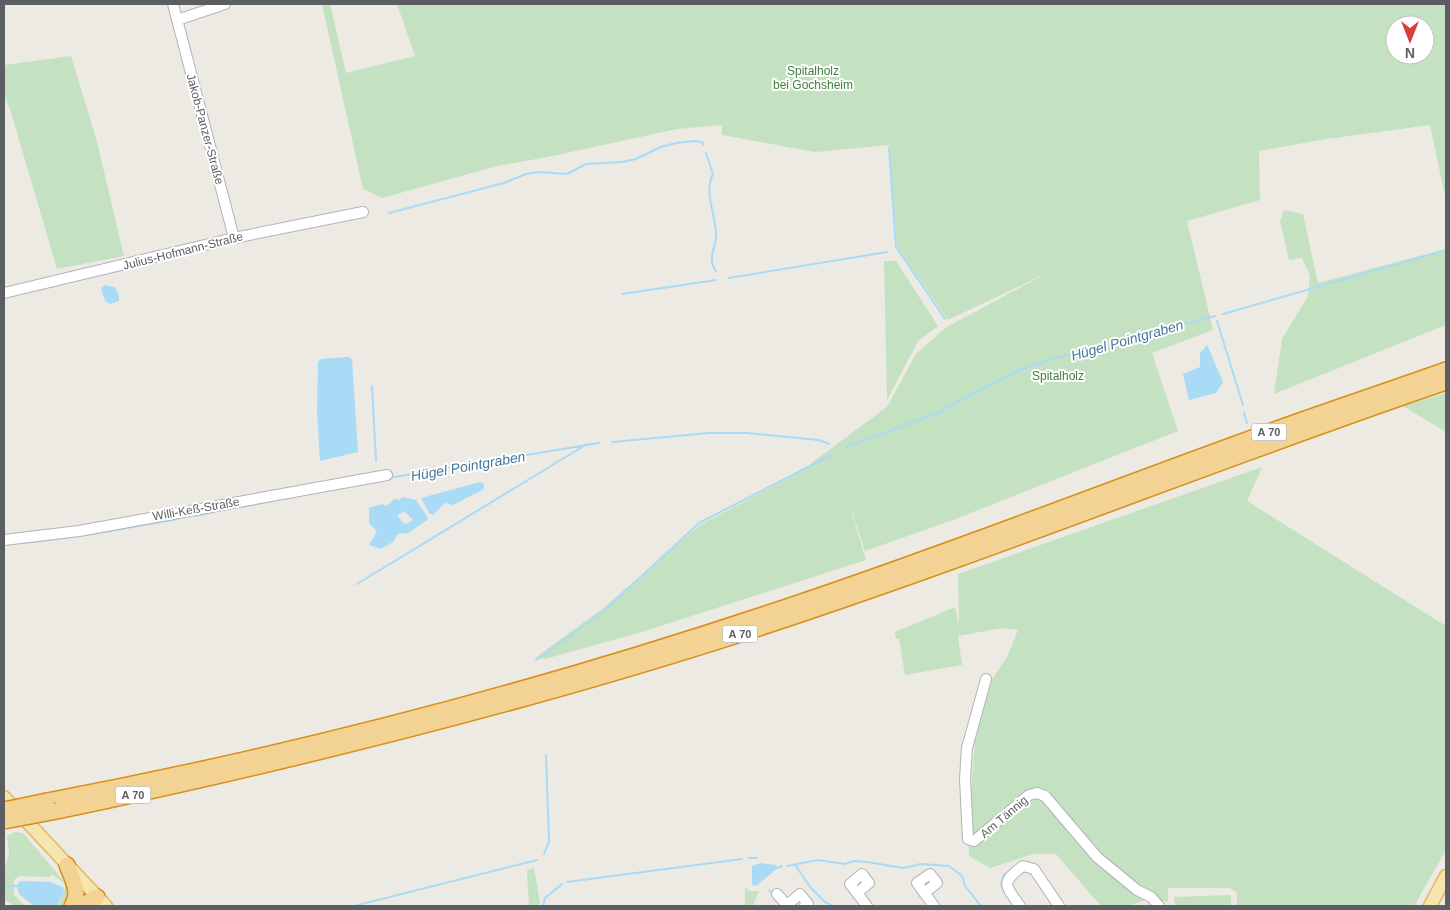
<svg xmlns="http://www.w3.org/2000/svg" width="1450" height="910" viewBox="0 0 1450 910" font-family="Helvetica,sans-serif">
	<rect width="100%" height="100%" fill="#eceae3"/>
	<path fill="#c4e2c2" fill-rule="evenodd" d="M322,4h8l16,69 69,-17 -18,-52h1049v197l-16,-76 -103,14 -68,12 1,49 -73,21 26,109 -61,23 26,78 -225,89 -88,31 -18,-54 19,63 -224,72 -97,27 -10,-1 67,-49 98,-84 110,-58v-3l77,-57 29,-53 29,-26 104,-56 -101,48 -51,-73 -8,-102 -74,7 -93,-17v-10l-45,4 -129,28 -51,9 -115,32 -19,-9zM1395,25h30v30h-30z
		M71,56l25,82 28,118 -67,13 -47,-160 -6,-14v-30z
		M1284,210l19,4 15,69 128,-34v76l-172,69 8,-55 26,-43 2,-20 -8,-18 -13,2 -9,-39z
		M884,261h12l42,65 -20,15 -31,59z
		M1446,393v39l-43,-26z
		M1262,467l-15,34 199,125v224l-32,56h-177v-13l-7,-5h-62v14l-19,-4 -19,8h-29l-45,-52h-23l-43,14 -21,-12 -1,-24 8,-104 13,-44 18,-27 11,-27 -16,-2 -44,8 4,29 -57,10 -6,-36h-3l-1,-7 60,-25 4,18 -1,-51z
		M15,832l8,1 44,52 3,11 -5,9 -7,1 8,-21 -14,-11 -2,3 -31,-1 -5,4v15l11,11h-10l-11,-6v-29l5,-18 -2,-17z
		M534,868l6,35 -1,3h-10l-2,-36z
		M745,888l5,3h9l-6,15h-8z
		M1231,895v11h-56l-1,-9z"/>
	<path fill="#a9daf6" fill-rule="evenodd" d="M105,285l10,2 4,9v5l-9,3 -5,-3 -4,-13z
		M1207,345l16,37 -7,11 -27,7 -6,-26 17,-7v-14z
		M348,357l4,2 6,93 -38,9 -3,-50 1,-49 3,-3z
		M480,482l4,2v5l-31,16 -8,-2 -12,12 -4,-2 -8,-15z
		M403,497l13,3 12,18 -1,2 -19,13 -10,1 -5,8 -12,7 -12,-4 8,-14 -8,-8v-15l13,-4 5,2 7,-7 5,1zM404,511l8,8v2l-7,3 -8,-8z
		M761,863l15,2 2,3 -22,18 -4,-1v-19z
		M21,881l29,1 13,5 1,4 -7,15h-23l-15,-12 -2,-10z"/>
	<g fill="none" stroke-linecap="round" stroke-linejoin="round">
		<path stroke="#a9daf6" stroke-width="2" d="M889,148l7,99 49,72
			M706,153l7,21c-10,20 4,42 3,63 -1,13 -9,22 0,34
			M389,213l115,-30 22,-9 13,-2 28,2 19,-10 36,-2 14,-3 25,-12 15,-4 18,-2 8,1 1,3
			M729,278l158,-26
			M622,294l94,-14
			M1223,314l223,-64
			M1217,321l26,84
			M372,386l4,75
			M1244,413l3,10
			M612,442l97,-9h38l72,7 10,4
			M846,447l89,-33 82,-43 43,-14 155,-41
			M388,478l211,-35
			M242,507l44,-9
			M195,516l32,-7
			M86,535l92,-16
			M24,543l47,-6
			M357,584l230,-140
			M536,660l68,-49 95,-88 132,-68
			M544,854l5,-13 -3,-86
			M749,858h8
			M795,865l16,23 14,14 8,4
			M787,866l31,-6 26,4 10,-3 13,1 36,6 18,-4 28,2 13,10 3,10 16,20
			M778,868l4,-2
			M1004,874l-3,11 4,8
			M567,882l175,-23
			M4,887l14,-1
			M769,890l4,5
			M354,906l183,-46
			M543,906l2,-8 17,-14"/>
		<g stroke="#b0b4b7" stroke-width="12">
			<path id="minor" d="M173,4l61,234
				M177,20l48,-16
				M4,293l230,-55 129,-26
				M4,540l75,-9 308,-56
				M986,679l-19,69 -2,31 3,60 6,2 55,-46 8,-2 8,3 52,61 40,33 14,7 8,9
				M862,874l7,9 -12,10 -7,-9z
				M857,893l10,13
				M924,893l13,-10 -7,-9 -13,9 17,23
				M777,894l10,11
				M788,906l-1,-1 13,-11 8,10 -3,2
				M1020,906c-15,-21 -20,-23 3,-40l11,3 25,37"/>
		</g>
		<g stroke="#e3b665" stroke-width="15">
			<path id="major" d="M4,797l102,109
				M1430,906l16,-30"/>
		</g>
		<g stroke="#d98e16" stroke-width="18">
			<path id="highway" d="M47,801c260,-49 518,-118 769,-204 144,-49 285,-104 428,-156 67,-25 135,-47 202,-71
				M57,811c242,-51 480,-110 714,-187 227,-75 449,-165 675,-242
				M67,865c5,13 14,28 5,41
				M82,906l15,-9"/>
		</g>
		<use href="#minor" stroke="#fff" stroke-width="10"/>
		<use href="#major" stroke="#f7e5ae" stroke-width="12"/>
		<use href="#highway" stroke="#f2d394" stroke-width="15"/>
		<g stroke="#d98e16" stroke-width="18" stroke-linecap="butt">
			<path id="highway-bridge" d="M4,810l43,-9
				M4,821l53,-10"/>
		</g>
		<use href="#highway-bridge" stroke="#f2d394" stroke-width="15"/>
	</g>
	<g text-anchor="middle" stroke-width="4" stroke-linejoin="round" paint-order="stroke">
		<g fill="#fff" stroke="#8c8f91" stroke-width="1">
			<rect x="1251.5" y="423.5" width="35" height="17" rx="4"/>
			<rect x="722.5" y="625.5" width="35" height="17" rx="4"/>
			<rect x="115.5" y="786.5" width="35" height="17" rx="4"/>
		</g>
		<g font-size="11" font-weight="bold" fill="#5b5f62">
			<text x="1269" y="436">A 70</text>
			<text x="740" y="638">A 70</text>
			<text x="133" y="799">A 70</text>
		</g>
		<g font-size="12" fill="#3f803d" stroke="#fff">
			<text x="813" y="75">Spitalholz<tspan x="813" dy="14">bei Gochsheim</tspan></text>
			<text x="1058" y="380">Spitalholz</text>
		</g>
		<g font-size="12" fill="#5b5f62" stroke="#fff">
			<text transform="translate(205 129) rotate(75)" y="4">Jakob-Panzer-Straße</text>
			<text transform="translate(183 251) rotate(-14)" y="4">Julius-Hofmann-Straße</text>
			<text transform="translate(196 509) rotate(-10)" y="4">Willi-Keß-Straße</text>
			<text transform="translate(1004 817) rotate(-40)" y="4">Am Tännig</text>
		</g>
		<g font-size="14" font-style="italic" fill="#46779e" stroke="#fff">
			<text transform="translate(1127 340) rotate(-16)" y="5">Hügel Pointgraben</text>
			<text transform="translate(468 466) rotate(-10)" y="5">Hügel Pointgraben</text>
		</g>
	</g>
	<rect width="1450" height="910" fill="none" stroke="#5b5f62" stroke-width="10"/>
	<g transform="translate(1410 40) rotate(180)"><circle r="24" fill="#ffffff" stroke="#bdbfc0"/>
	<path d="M0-4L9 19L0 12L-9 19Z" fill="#d83e3e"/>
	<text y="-8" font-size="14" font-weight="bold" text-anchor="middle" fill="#5b5f62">N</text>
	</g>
</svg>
